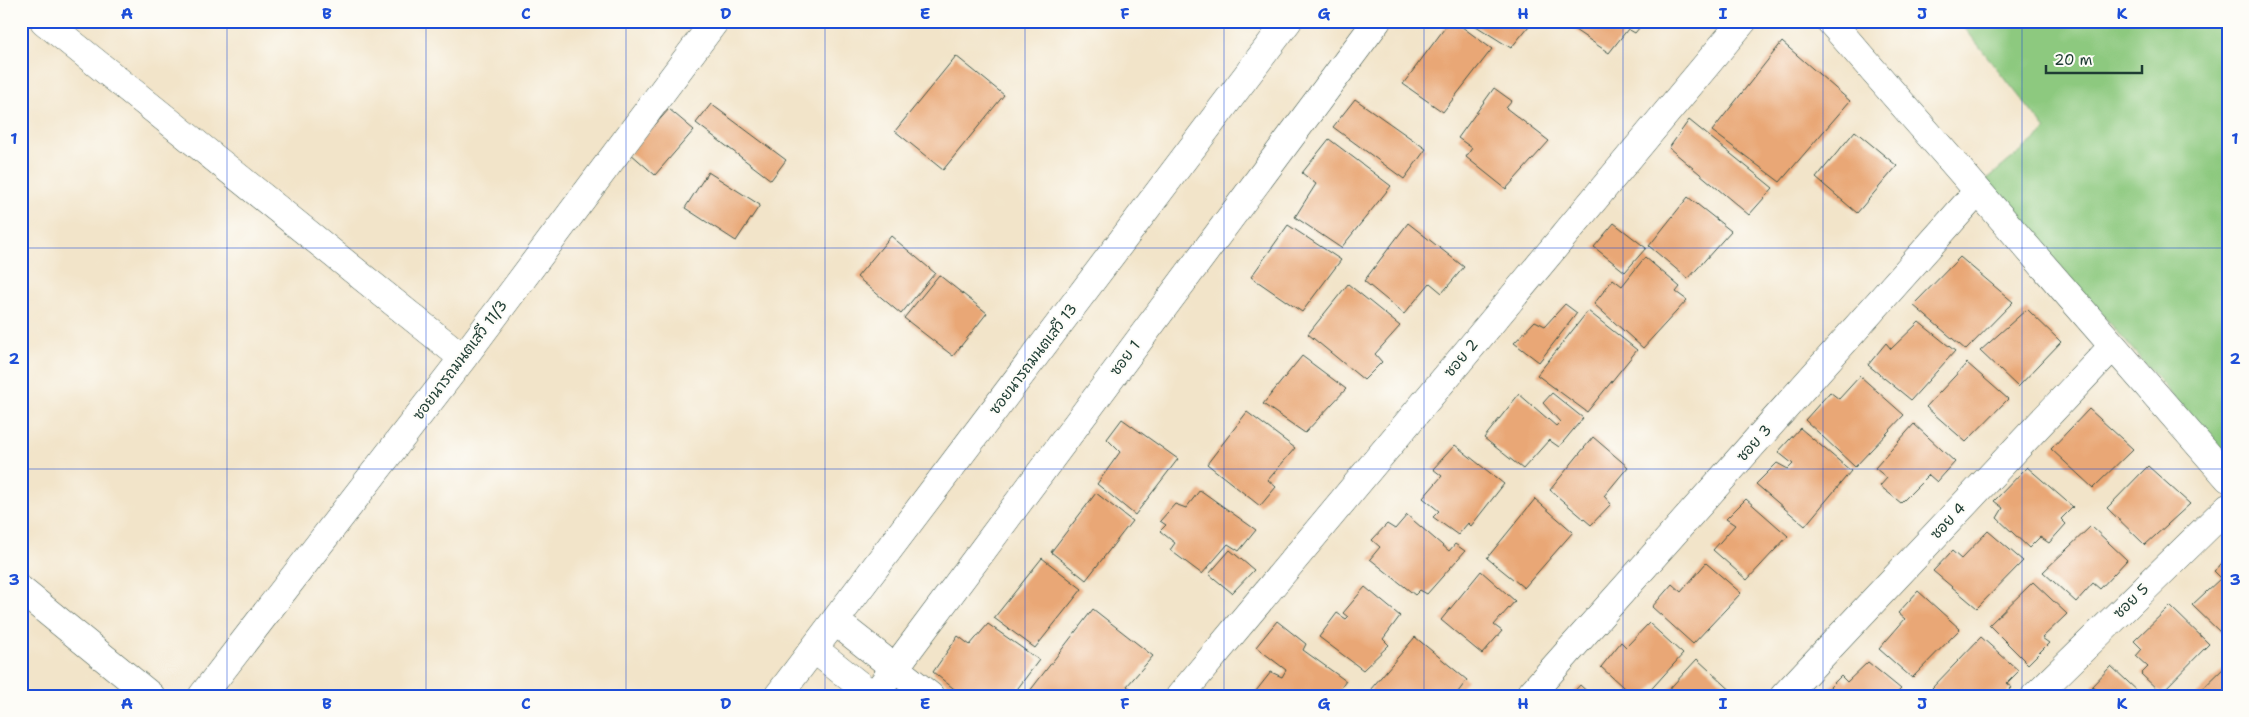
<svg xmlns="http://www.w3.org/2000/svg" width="2249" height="717" viewBox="0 0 2249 717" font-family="'Shantell Sans','Playpen Sans Thai',sans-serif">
	<rect width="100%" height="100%" fill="#fdfcf7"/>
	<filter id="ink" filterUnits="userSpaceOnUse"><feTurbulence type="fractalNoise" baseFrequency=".02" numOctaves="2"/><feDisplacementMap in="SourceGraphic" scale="10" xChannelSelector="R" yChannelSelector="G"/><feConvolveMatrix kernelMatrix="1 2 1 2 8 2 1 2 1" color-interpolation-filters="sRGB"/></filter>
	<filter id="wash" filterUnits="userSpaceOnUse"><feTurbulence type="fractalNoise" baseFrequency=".0096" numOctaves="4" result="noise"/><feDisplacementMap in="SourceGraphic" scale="20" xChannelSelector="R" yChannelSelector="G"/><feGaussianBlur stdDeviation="1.12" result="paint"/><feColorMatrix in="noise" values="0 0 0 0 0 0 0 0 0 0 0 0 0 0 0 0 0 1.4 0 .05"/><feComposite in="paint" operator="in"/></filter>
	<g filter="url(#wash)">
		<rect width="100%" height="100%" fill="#f2e4c9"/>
		<path fill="#8dc97f" stroke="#56835a" d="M1959,21h269v439l-242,-280 60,-50z"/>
		<g id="blocks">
			<path fill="#e9a776" d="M1450,21h4l38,28 -49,63 -40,-28z
				M1468,21h65l-22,27z
				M1577,21h68l-10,12 -7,-4 -19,24 -37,-25z
				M1782,42l68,59 -70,81 -68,-51z
				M956,56l48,39 -61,75 -48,-39z
				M1494,88l18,13 -6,7 43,33 -43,48 -40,-32 6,-9 -14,-10z
				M1355,99l71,50 -22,30 -71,-52z
				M711,104l75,56 -15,20 -75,-57z
				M669,109l25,21 -39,45 -25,-22z
				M1689,120l84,68 -24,27 -80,-67z
				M1855,131l42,35 -40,47 -41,-35z
				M1329,139l62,47 -50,62 -46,-31 21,-33 -14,-11z
				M708,172l52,33 -24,36 -51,-33z
				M1688,197l43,34 -43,48 -39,-33z
				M1408,223l56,44 -22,26 -12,-10 -26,31 -40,-33z
				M1614,223l32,25 -21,24 -31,-25z
				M1288,225l53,35 -39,52 -51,-35z
				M891,236l44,37 -34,41 -44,-37z
				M1645,257l35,30 -4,5 11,8 -44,48 -49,-44 19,-25 9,7z
				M1960,257l53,45 -47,48 -53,-45z
				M939,275l48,38 -34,43 -49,-38z
				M1348,284l52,42 -25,28 7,8 -18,18 -56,-46z
				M1565,304l12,9 -38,49 -25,-19 21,-22 10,5z
				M2027,309l34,33 -43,45 -38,-36z
				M1588,311l49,39 -50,62 -50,-37z
				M1919,322l36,29 -44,49 -43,-35 18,-22 5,6z
				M1302,356l44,33 -41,44 -42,-29z
				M1967,363l41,36 -42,43 -40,-35z
				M1860,376l44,39 -49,52 -50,-47 25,-28 9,7z
				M1552,393l31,25 -24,29 -10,-7 -26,29 -39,-31 35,-44 37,32 4,-4 -17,-19z
				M2089,409l44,40 -40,39 -42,-39z
				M1247,412l48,36 -27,32 8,7 -16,19 -53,-42z
				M1122,419l56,40 -43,56 -38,-31 23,-32 -13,-13z
				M1914,424l41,38 -18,20 -8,-7 -28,28 -21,-17 7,-8 -12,-10z
				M1800,428l51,43 -46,55 -49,-42 21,-21 11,6 5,-5 -15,-12z
				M1593,437l35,30 -24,29 7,8 -20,21 -41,-35z
				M1455,445l49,39 -33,42 -3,-3 -10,12 -25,-18 6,-6 -16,-13 19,-22 -9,-7z
				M2148,466l42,38 -45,41 -38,-37z
				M2027,467l46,40 -12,12 5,5 -17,19 -9,-6 -11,11 -32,-30 6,-10 -9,-7z
				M1200,490l56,40 -17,21 -11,-7 -26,30 -32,-24 5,-7 -15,-12 6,-6 -6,-4 15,-17 11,4z
				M1096,493l36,28 -46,59 -35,-28z
				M1535,499l38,33 -49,56 -37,-30z
				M1746,499l42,37 -41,44 -34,-30 22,-25 -9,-6z
				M1407,515l42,36 6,-7 10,7 -38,43 -7,-4 -5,5 -45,-36 10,-12 -8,-7 15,-16 8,5z
				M2091,526l36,34 -27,29 -7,-6 -17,19 -33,-30z
				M1988,531l35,30 -46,47 -44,-37 19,-20 9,8z
				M1230,550l24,20 -22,23 -23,-19z
				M1042,558l40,31 -47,59 -41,-30z
				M2228,559v68l-7,6 -29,-28 29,-27 -7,-7z
				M1706,563l35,30 -48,51 -41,-37 20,-23 9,8z
				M1481,571l34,30 -21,24 8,6 -20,23 -41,-34z
				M2033,582l34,32 -25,24 7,5 -21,21 -39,-39z
				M1365,587l35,29 -17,23 6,6 -26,25 -44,-33 18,-24 9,6 2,-2 -5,-4z
				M1918,591l42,38 -48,49 -33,-29 26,-30 -7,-6z
				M2170,606l39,38 -48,49 -20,-19 7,-7 -12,-11 6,-7 -8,-8z
				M1093,609l60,47 -26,30 9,8 -110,2z
				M1277,621l29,23 -3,6 43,31 -11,15h-83l19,-24 11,5 4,-7 -30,-23z
				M1649,623l34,31 -38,42h-12l-32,-29 20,-25 5,5z
				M988,624l51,36 -27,36h-49l-30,-24 25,-36 12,9z
				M1415,637l52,43 -12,16h-79l-6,-6z
				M1981,637l38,34 -12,12 5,4 -8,9h-64l-8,-8z
				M1697,659l40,37h-74z
				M1868,662l33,27 -7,7h-73l20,-20 6,6z
				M2228,664v32h-33z
				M2111,666l32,30h-39l-12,-10z
				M1580,685l12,11h-22z"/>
		</g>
	</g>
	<g filter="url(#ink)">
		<use href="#blocks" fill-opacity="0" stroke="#3f564a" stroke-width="1"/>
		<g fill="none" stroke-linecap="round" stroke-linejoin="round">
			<g stroke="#3f564a" stroke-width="29">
				<path id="minor" d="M44,21l419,337
					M1830,21l398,457
					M21,590l130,106
					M835,621l95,75
					M814,649l59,47
					M202,696l261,-338 252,-337
					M778,696l510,-675
					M874,696l503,-675
					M1180,696l563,-675
					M1529,696l449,-505
					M1784,696l329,-350
					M2035,696l193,-189"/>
			</g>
			<use href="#minor" stroke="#fff" stroke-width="28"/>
		</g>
	</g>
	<path fill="none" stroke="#1d4ed8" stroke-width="1" stroke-opacity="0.55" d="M227,21v675M426,21v675M626,21v675M825,21v675M1025,21v675M1224,21v675M1424,21v675M1623,21v675M1823,21v675M2022,21v675M21,248h2207M21,469h2207"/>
	<g text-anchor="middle" stroke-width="4" stroke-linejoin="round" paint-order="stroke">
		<g font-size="15" fill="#1f3d34" stroke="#fdfcf7">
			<text transform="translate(1125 358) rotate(-53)" y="5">ซอย 1</text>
			<text transform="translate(1461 358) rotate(-50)" y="5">ซอย 2</text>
			<text transform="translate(1033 359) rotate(-53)" y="5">ซอยนารถมนตเสวี 13</text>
			<text transform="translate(460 360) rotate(-53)" y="5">ซอยนารถมนตเสวี 11/3</text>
			<text transform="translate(1754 443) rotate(-48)" y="5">ซอย 3</text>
			<text transform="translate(1948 521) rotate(-47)" y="5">ซอย 4</text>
			<text transform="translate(2131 601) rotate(-44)" y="5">ซอย 5</text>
		</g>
	</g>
	<rect width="2249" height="717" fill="none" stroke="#fdfcf7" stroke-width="55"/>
	<path d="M2046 65v8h96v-8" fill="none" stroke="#1f3d34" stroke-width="2.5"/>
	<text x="2054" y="65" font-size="15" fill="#1f3d34" stroke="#fdfcf7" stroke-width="4" paint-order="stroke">20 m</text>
	<rect x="28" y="28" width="2194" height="662" fill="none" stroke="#1d4ed8" stroke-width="2"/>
	<g font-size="16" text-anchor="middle" font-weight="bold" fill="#1d4ed8">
		<text x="127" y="19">A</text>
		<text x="327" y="19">B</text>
		<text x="526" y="19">C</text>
		<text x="726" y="19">D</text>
		<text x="925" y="19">E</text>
		<text x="1125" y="19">F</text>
		<text x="1324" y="19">G</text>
		<text x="1523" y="19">H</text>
		<text x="1723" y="19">I</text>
		<text x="1922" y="19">J</text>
		<text x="2122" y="19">K</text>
		<text x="14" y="144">1</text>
		<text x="2235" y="144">1</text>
		<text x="14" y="364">2</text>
		<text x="2235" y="364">2</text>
		<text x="14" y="585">3</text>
		<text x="2235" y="585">3</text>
		<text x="127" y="709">A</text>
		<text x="327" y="709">B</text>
		<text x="526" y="709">C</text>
		<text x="726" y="709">D</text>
		<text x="925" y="709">E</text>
		<text x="1125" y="709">F</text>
		<text x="1324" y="709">G</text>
		<text x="1523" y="709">H</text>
		<text x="1723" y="709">I</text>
		<text x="1922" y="709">J</text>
		<text x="2122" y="709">K</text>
	</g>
</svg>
